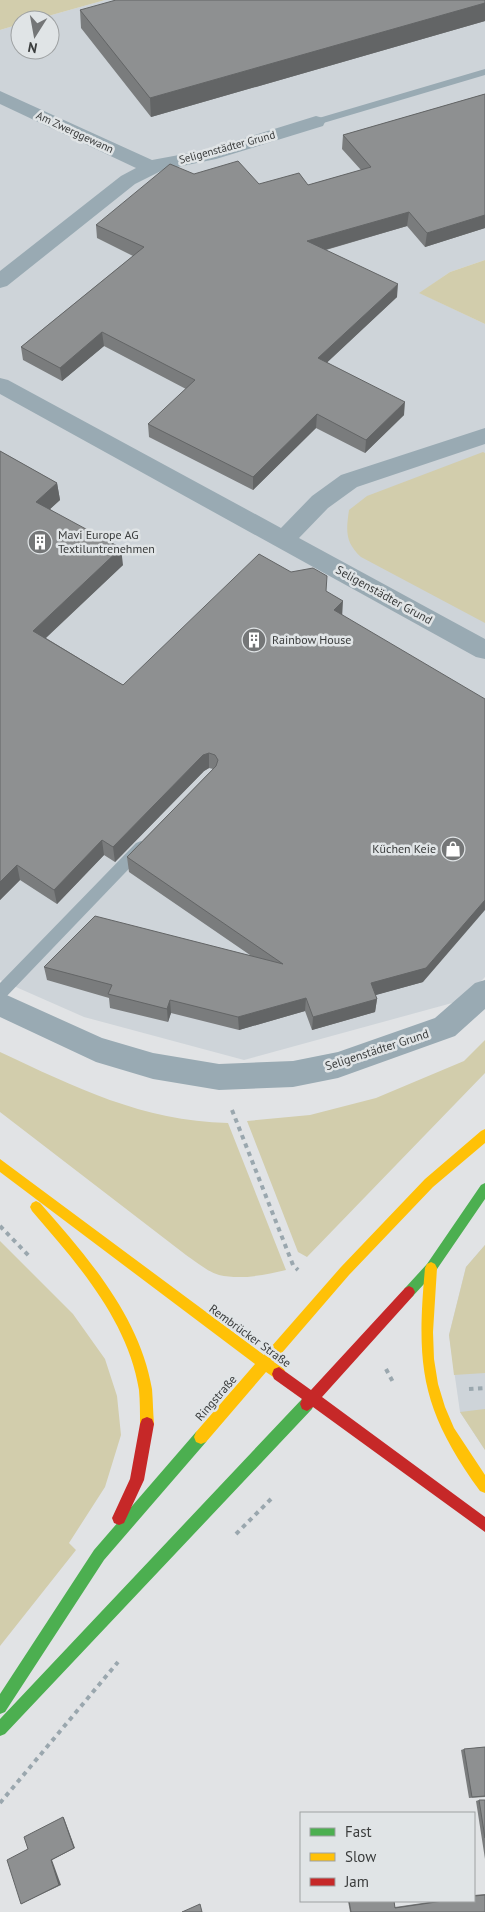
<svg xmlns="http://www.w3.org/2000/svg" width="485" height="1912" viewBox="0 0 485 1912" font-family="'PT Sans',sans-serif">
	<rect width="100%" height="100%" fill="#e1e3e5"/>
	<path fill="#ced4d9" d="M105,0h380v260l-35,12 -30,21 65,31v653l-22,23 -219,60 -160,-43 -84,-37v-950l20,-6v26h30v-30h-16z
		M485,1245v205l-25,-38 -11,-77 17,-68z"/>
	<path fill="#d2cdac" d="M0,0h105l-71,20h-14v4l-20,6z
		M485,260v64l-66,-31 31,-21z
		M483,452l2,1v170l-124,-66c-16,-15 -15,-26 -12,-47l18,-14z
		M485,1040v33l-178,184 -9,-5 -51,-131 63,-6 66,-17 88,-37z
		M0,1052c75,35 142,69 228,71l58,147c-21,5 -45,10 -67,5 -11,-3 -24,-14 -33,-20l-186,-143z
		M0,1241l73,73 32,45 12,37 4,39 -16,52 -36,56 7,7 -76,96z
		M485,1245v128l-31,2 -5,-40 17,-68z
		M485,1409v41l-25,-38z"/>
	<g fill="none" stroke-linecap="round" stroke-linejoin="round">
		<path stroke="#9aa7ae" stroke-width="4" stroke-dasharray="4.5 4.5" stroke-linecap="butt" d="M232,1110l61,155 5,5
			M0,1226l29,30
			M386,1369l8,15
			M469,1389l16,-1
			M236,1534l37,-37
			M0,1803l118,-141"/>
		<path fill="#99aab3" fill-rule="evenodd" d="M485,69v6l-165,49 -4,1 -5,-3 1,-2z
			M141,841l5,2 2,4 -2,4 -141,147 -5,2v-17l136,-140z"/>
		<path fill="#99aab3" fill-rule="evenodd" d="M0,91l152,69 54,-10 110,-34 7,2 2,4 -2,4 -107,33 -53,11 -28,14 -128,102 -7,2v-17l121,-95 15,-8 -136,-64z
			M0,378l8,2 273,148 31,-32 29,-21 144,-47v16l-128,43 -29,21 -29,30 186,101v20l-9,-2 -476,-263z
			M485,980v29l-30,27 -117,42 -45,9 -74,3 -66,-11 -57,-17 -96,-45v-25l102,46 51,15 66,11 74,-3 45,-9 97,-34 40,-35z"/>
		<path fill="#4caf50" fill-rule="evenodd" d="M485,1183v16l-50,73 -22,24 -4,2 -4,-2 -2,-4 2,-4 22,-24 54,-79z
			M307,1397l5,2 2,5 -2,5 -307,325 -5,2v-17l302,-320z
			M201,1430l5,2 2,5 -2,5 -102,118 -99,152 -5,2v-20l94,-144 102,-118z"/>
		<path fill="#ffc107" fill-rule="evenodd" d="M485,1129v14l-52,44 -84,88 -75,87 10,7 2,5 -2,5 -5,2 -13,-9 -60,70 -5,2 -5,-2 -2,-5 2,-5 59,-68 -255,-192v-13l264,196 77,-88 84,-88 56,-48z
			M36,1201l4,2c47,53 100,114 112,186 1,12 1,24 2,35l-2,5 -5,2 -5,-2 -2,-5c0,-11 0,-23 -1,-34 -11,-70 -63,-128 -107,-179l-2,-4 2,-4z
			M431,1262l4,2 2,4 -4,64 1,27 4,25 7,23 9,21 31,47v18l-5,-2c-59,-82 -64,-124 -55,-223l2,-4z"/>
		<path fill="#c62828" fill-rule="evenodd" d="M409,1286l4,2 2,4 -2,4 -91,101 163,120v15l-172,-125 -6,4 -5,-2 -2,-5 2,-5 -28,-20 -2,-5 2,-5 5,-2 32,23 94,-102z
			M147,1417l5,2 2,5 -10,56 -20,43 -5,2 -5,-2 -2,-5 18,-39 10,-55 2,-5z"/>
	</g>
	<path fill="#7a7c7d" d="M485,0v21l-334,96 -70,-89 -1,-18z
		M485,94v134l-60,19 -18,-21 -81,24 71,47 -70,65 77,53 -39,38 -49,-25 -63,62 -104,-53 -1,-13 38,-35 -82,-43 -42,35 -39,-21 -2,-13 112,-91 -36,-18 -1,-13 98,-51 65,10 49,1 53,-15 -19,-21 1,-14z
		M0,451l57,32 3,17 -10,9 73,56 -77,73 77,47 203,-94 16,23 81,368 -48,13 2,4 -2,13 -63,18 -7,-19 -66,19 -68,-17 -3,9 -58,-14 -1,-10 -62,-18 -3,-13 206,-12 -121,-83 -2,-15 86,-88 -4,-1 -5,3 -89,91 -11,-7 -47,49 -37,-24 -20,20z
		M485,1747v50l-16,1 -8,-48 3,-1z
		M479,1800h6v59l-9,-58z
		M485,1894v18h-135l-2,-11h46l1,6 41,-6h38v-6z"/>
	<path fill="#636566" d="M485,3v18l-334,96 -1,-19z
		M409,212l-2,14 -100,29v-14z
		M485,215v13l-60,19 2,-14z
		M398,284l-1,13 -80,75 1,-14z
		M102,332l2,14 -42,35 -2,-13z
		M405,402l-1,13 -39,38 1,-13z
		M317,414l-1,14 -63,62v-13z
		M57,483l3,17 -21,19 -3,-17z
		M121,548l2,17 -87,82 -3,-16z
		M343,601l-1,17 -8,-8z
		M209,753v15l-5,3 -89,91 -2,-15 90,-92z
		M102,840l2,15 -47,49 -3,-14z
		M17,865l3,15 -20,20v-18z
		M485,900v10l-62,72 -54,15 2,-14z
		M306,998l-1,13 -66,19 -1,-13z
		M377,999l-2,13 -63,18 1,-13z
		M170,1000l1,13 -3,9 -1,-13z
		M63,1817l1,1 11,30 -23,12 9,25 -40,19 30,-44z"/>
	<path fill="#8e9091" stroke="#636566" d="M116,0h369v3l-335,95 -70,-88z
		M485,94v121l-58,18 -18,-21 -102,29 91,43 -80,74 87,44 -39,38 -49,-26 -64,63 -105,-53 47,-44 -93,-48 -42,36 -39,-21 123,-100 -48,-22 74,-61 24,10 44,-13 21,23 40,-11 9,12 63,-18 -28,-32z
		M0,451l57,32 -21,19 85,46 -88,83 90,54 136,-131 32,18 22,-4 14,8 -1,15 17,10 -9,9 151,89v201l-59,68 -55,15 6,16 -64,18 -7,-19 -68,19 -68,-17 -3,9 -59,-15 4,-9 -68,-18 51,-51 188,48 -156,-107 89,-91 2,-6 -3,-5 -6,-2 -6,2 -90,92 -11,-7 -48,50 -37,-25 -17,17z
		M485,1747v49l-13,1 -8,-48z
		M479,1800h6v38z
		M63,1817l11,31 -23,12 8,25 -38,19 -14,-44 21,-11 -4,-12z
		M485,1895v17h-134l-2,-11h45l1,7 48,-7h31v-5z
		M200,1904l2,8h-20z"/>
	<defs>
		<g id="building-disc" transform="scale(1.25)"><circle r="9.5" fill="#747677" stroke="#e0e4e6"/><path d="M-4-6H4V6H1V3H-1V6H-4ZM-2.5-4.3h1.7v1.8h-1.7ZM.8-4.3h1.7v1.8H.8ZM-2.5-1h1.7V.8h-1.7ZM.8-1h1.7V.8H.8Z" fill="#fff"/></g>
		<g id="shop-disc" transform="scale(1.25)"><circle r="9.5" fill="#747677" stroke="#e0e4e6"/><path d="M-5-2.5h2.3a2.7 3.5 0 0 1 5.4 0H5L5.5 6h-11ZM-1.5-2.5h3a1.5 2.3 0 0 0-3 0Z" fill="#fff"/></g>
	</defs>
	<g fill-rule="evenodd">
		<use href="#building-disc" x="40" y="542"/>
		<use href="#building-disc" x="254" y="640"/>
		<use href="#shop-disc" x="453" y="849"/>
	</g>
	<g text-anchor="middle" stroke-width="5" stroke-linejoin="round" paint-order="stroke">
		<g font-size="11" fill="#3a3c3c" stroke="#e0e4e6">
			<text transform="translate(75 132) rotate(25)" y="4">Am Zwerggewann</text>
			<text transform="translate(227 147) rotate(-15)" y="4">Seligenstädter Grund</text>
		</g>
		<g font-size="12" fill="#3a3c3c" stroke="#e0e4e6" text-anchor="start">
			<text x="58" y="539">Mavi Europe AG<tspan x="58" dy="14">Textiluntrenehmen</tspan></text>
			<text x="272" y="644">Rainbow House</text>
			<text x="436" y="853" text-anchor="end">Küchen Keie</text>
		</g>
		<g font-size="12" fill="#3a3c3c" stroke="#e0e4e6">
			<text transform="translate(384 595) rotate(29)" y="4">Seligenstädter Grund</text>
			<text transform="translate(377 1050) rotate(-18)" y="4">Seligenstädter Grund</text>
			<text transform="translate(250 1336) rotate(36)" y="4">Rembrücker Straße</text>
			<text transform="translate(216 1398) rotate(-49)" y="4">Ringstraße</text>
		</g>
	</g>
	<rect x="300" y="1812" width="175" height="90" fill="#e0e4e6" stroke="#9ea1a2"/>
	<rect x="310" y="1828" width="25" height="8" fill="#4caf50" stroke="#9ea1a2"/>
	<text x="345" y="1837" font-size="15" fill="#3a3c3c">Fast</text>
	<rect x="310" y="1853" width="25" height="8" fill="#ffc107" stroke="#9ea1a2"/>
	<text x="345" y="1862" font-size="15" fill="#3a3c3c">Slow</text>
	<rect x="310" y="1878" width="25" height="8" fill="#c62828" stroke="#9ea1a2"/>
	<text x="345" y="1887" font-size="15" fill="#3a3c3c">Jam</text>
	<g transform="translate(35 35) rotate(191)"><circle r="24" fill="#e0e4e6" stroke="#9ea1a2"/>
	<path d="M0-4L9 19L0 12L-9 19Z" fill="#747677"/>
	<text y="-8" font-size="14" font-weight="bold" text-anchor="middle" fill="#3a3c3c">N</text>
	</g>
</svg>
